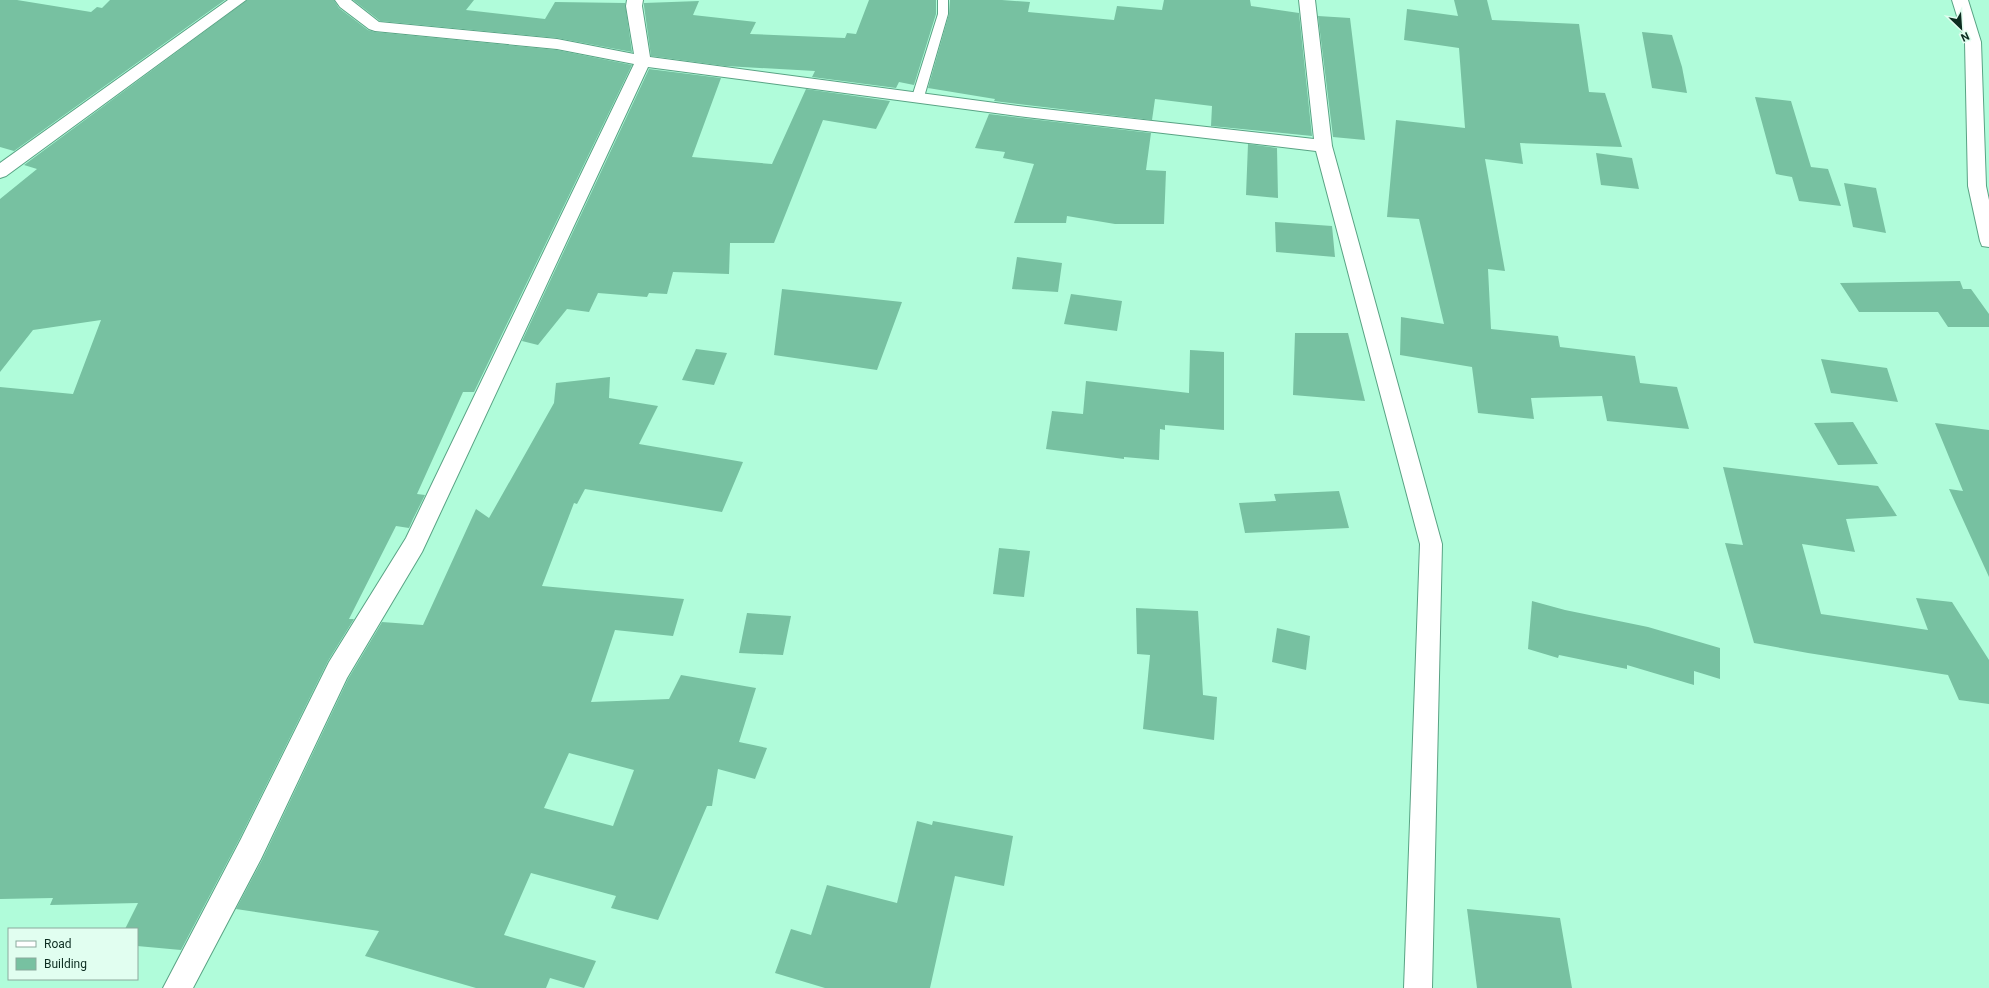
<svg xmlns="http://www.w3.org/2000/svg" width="1989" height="988" viewBox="0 0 1989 988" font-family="Roboto,sans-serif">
	<rect width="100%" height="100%" fill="#b0fcda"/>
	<path fill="#77c1a1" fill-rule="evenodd" d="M0,0h17l74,12 6,-5 5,1 8,-8h115l-211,151 -14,-4z
		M247,0h87l5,8 29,22 7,2 182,18 75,15 -158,327h-11l-46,102 8,1 -12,24 -4,9 -13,-2 -47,93h5l-26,42 -88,177 -59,112 -44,-4v-17h-12l13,-26 -88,2 3,-7 -53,1v-512l73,7 28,-74 -68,10 -33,42v-173l37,-30 -13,-4z
		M353,0h121l-8,10 79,9 10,-17 70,1 7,49 -75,-14 -177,-17z
		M869,0h67v14l-22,71 -15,-3 -3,6 -84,-11 3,-6 -90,-5 -74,-10 -7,-50v-3l55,-2 -6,14 63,7 -6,12 95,4 2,-5 9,1z
		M950,0h52l28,2 -2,10 86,8 3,-14 45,4 2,-10h86l1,6 48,7 13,123 -101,-10 1,-20 -57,-7 -3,21 -158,-19 1,-2 -67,-11 21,-74z
		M1454,0h33l5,20 87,4 10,68 16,1 17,54 -102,-4 3,21 -38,-5 20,112 -17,-2 3,60 67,7 2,11 75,9 5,27 37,4 12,42 -82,-8 -5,-25 -71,2 3,21 -56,-6 -6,-46 -72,-12 1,-38 43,7 -25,-105 -32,-2 9,-97 69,8 -6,-80 -55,-8 3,-31 51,7z
		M1318,16l32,2 15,122 -32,-3z
		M1642,32l30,3 10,32 5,26 -35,-5z
		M649,69l72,9 -29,79 80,7 34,-75 84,12 -14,28 -53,-9 -49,123h-44l-1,31 -56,-2 -6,22 -18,-1 -2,4 -49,-4 -9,19 -22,-3 -29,36 -16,-4z
		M1755,97l36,4 20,66 17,2 13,37 -42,-5 -7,-24 -16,-3z
		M989,114l162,19 -5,37 20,1 -2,53h-49l-48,-8 -1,7h-52l20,-59 -31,-6 2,-6 -30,-4z
		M1248,144l29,4 1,50 -32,-3z
		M1596,153l36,5 7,31 -38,-4z
		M1844,183l32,5 10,45 -33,-6z
		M1275,222l57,4 3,31 -59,-5z
		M1017,257l45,6 -4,29 -46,-3z
		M1960,281l3,8h8l18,25v13h-41l-10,-15h-79l-19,-29z
		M782,289l120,13 -25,68 -103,-15z
		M1071,294l51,7 -5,30 -53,-7z
		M1295,333h53l17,68 -72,-6z
		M696,349l31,4 -13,32 -32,-5z
		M1190,350l34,2v78l-59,-5v5l-5,-1 -1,31 -35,-3v2l-78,-10 6,-38 31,3 3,-33 103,12z
		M1821,359l66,9 11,34 -67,-9z
		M610,377l-1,21 49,8 -19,38 104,18 -21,50 -137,-23 -8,15 -3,-1 -32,83 142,13 -11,37 -58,-6 -24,72 78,-3 12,-24 75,13 -17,54 28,6 -12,31 -37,-10 -6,37h-5l-49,114 -47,-12 5,-12 -85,-23 -27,62 92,26 -12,27 -34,-10 -4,10h-70l-111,-32 14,-25 -143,-22 26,-49 86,-181 34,-57 41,3 53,-116 13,9 65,-115 2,-20zM569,753l65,17 -21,56 -69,-18z
		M1853,422l25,42 -40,1 -24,-42z
		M1935,423l54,7v147l-40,-88 14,2z
		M1723,467l155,19 19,30 -51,3 9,33 -53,-8 19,70 107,16 -12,-32 36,4 37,58v44l-30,-4 -11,-25 -140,-22 -54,-10 -29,-100 18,2z
		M1339,491l10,37 -104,5 -6,-30 37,-2 -2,-7z
		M999,548l31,3 -6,46 -31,-3z
		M1532,601l33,9 83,17 72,21v31l-26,-8v14l-67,-20v4l-68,-14 -1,3 -30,-9z
		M1136,608l62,3 5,84 14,2 -3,43 -71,-11 7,-74 -13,-1z
		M747,613l44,3 -8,39 -44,-2z
		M1277,628l33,8 -4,34 -34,-8z
		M917,821l15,4 1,-4 80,15 -9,50 -49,-10 -25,112h-105l-50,-15 16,-44 20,6 16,-50 70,18z
		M1467,909l93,9 12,70h-95z"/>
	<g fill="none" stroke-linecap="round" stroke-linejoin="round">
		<g stroke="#59a384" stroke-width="2">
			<path id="lane" d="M938,0h10v14l-24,83 -6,4 -6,-4 26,-83z"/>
		</g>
		<g stroke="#59a384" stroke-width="2">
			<path id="street" d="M228,0h18l-240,176 -6,2v-15z
				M335,0h16l28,22 178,17 77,15 -8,-48 1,-6h16l-1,6 8,51 376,50 288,32 -15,-139h16l17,146 110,398 -10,444h-28l16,-444 -104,-393 -290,-34 -378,-50 -226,485 -75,126 -86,181 -68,129h-30l78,-149 88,-177 77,-124 228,-474 -77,-15 -182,-18 -6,-2 -29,-22z
				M1952,0h16l13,42 5,144 3,14v47l-7,-1 -2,-5 -12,-55 -3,-144z"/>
		</g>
		<use href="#lane" fill="#fff" fill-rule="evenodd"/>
		<use href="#street" fill="#fff" fill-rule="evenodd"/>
	</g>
	<rect x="8" y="928" width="130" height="52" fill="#e1fef0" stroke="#8caa9d"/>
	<rect x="16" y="941" width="20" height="6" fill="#ffffff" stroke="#8caa9d"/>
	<text x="44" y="948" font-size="12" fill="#0d2d21">Road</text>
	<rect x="16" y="958" width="20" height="12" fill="#77c1a1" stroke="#8caa9d"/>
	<text x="44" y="968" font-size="12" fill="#0d2d21">Building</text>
	<g transform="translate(1961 28) rotate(155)" stroke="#e1fef0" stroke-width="3" paint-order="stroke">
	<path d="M0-3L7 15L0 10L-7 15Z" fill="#0d2d21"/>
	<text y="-6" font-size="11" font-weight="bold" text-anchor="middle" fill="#0d2d21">N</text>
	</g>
</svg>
